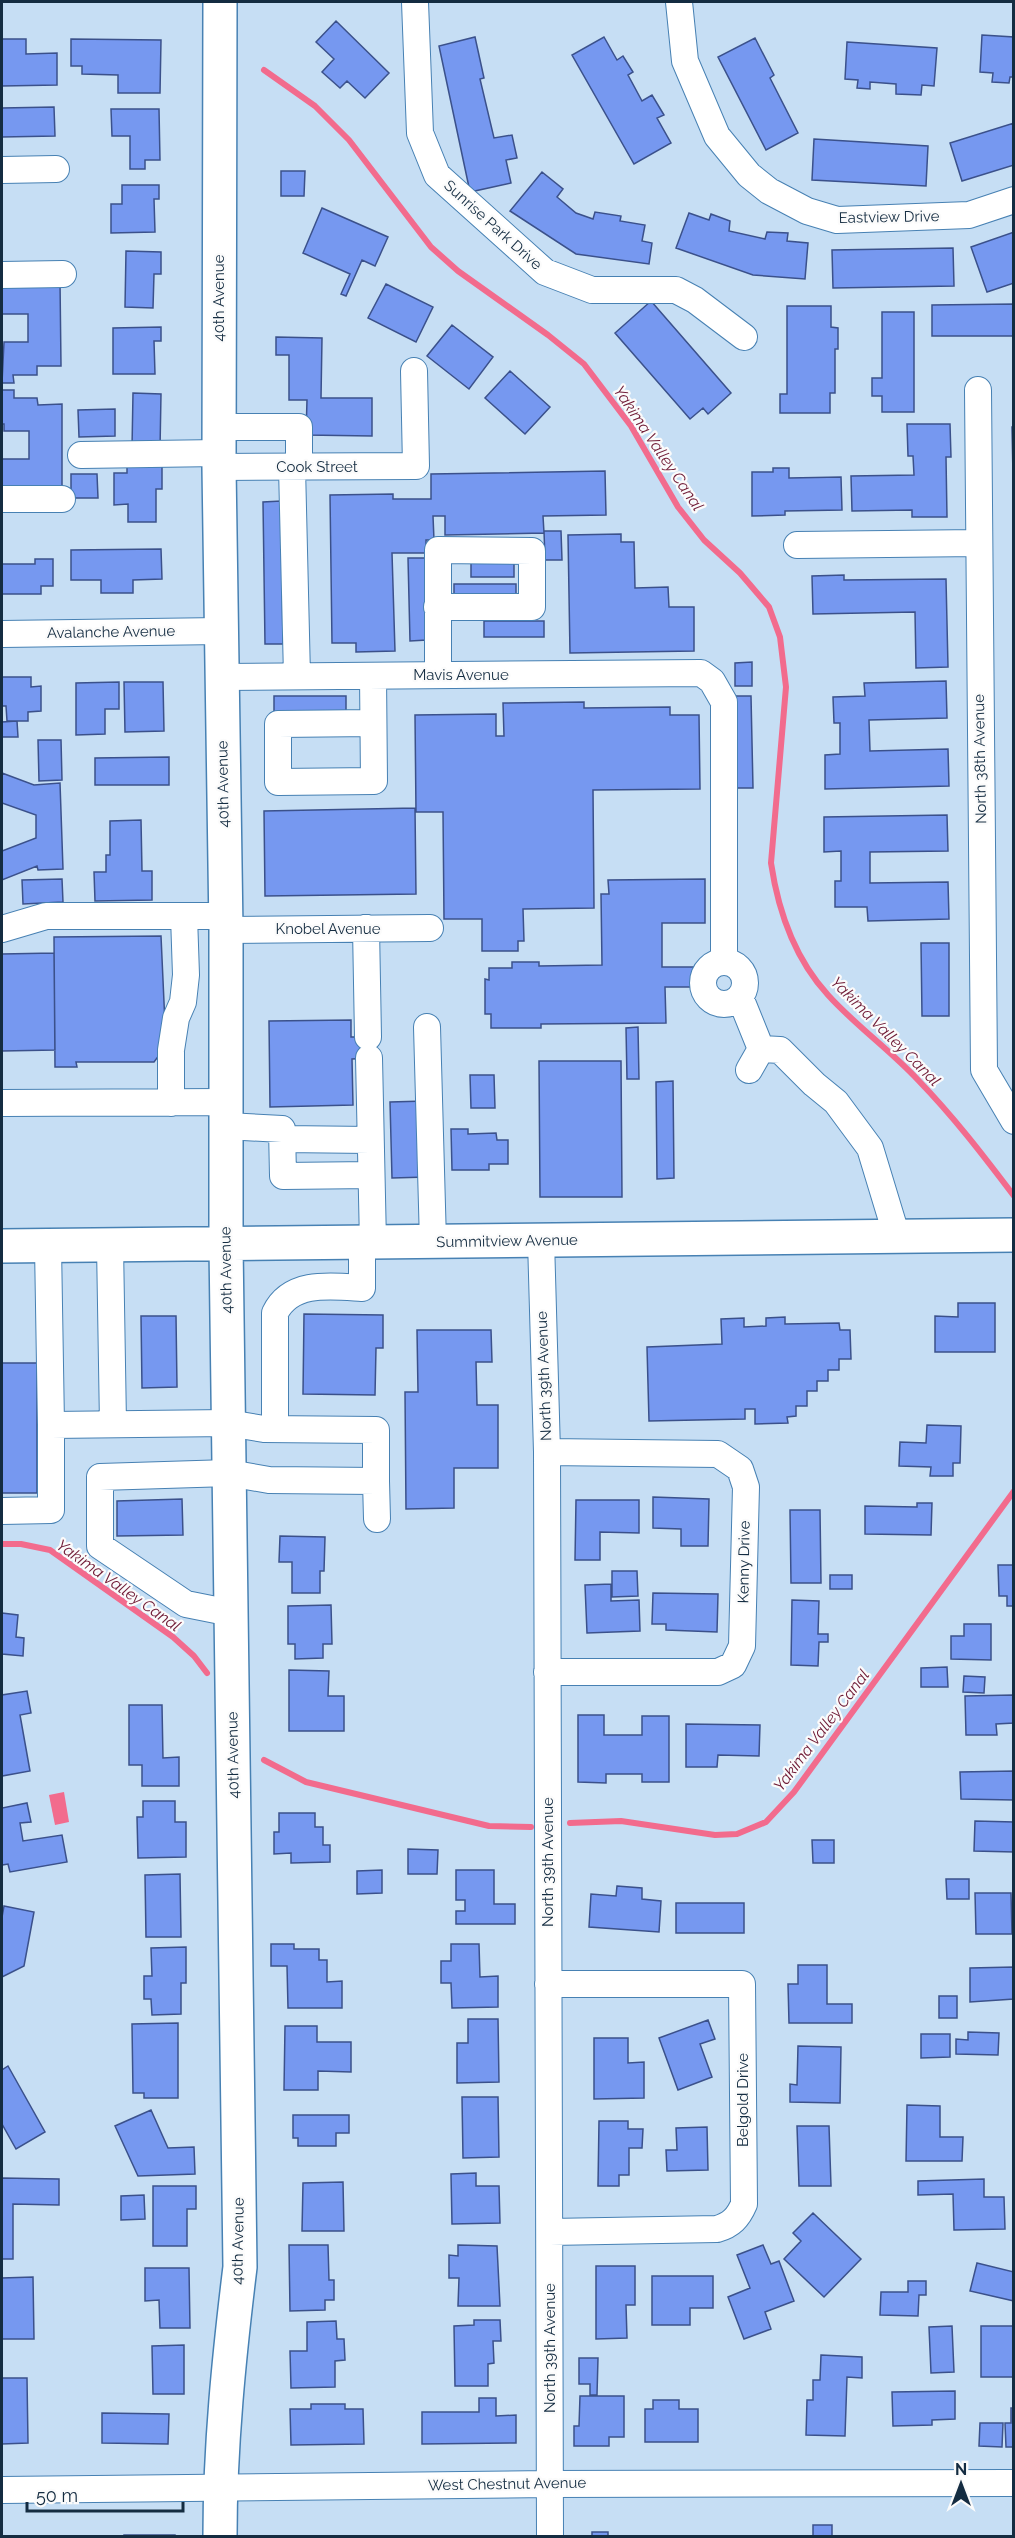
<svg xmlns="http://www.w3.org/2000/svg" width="1015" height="2538" viewBox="0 0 1015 2538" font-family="Raleway,sans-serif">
	<rect width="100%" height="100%" fill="#c6def4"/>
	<path fill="#f26b8d" d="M64,1792l5,30 -14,3 -6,-30z"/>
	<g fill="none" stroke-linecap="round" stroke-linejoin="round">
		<path stroke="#f26b8d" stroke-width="6" d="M264,70l51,36 34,34 82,107 27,24 90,64 36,29 47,62 47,81 26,33 36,33 29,34 11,30 6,50 -15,176c7,47 24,96 57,132 27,30 62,55 90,85 35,36 65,75 96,116
			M2,1544h19l29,6 123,87 21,19 13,17
			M264,1760l42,22 183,44 42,1
			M570,1823l51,-2 94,14 22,-1 29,-12 28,-30 220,-301"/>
	</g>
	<path fill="#7698f0" stroke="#3b518b" stroke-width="1.5" d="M336,21l53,52 -24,25 -18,-17 -7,7 -18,-16 12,-13 -18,-17z
		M982,35l32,2v40h-4l-1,6 -17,-1 1,-9 -13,-1z
		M475,37l9,41 -4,1 14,59 18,-3 5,23 -11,2 5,23 -41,9 -31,-146z
		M604,37l13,23 6,-4 10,16 -5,3 14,26 10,-6 12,20 -7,3 14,25 -37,21 -62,-109z
		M755,38l19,37 -4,3 28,55 -32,17 -48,-93z
		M2,39h24v15l31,-1v32l-55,1z
		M71,39l90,1 -1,53h-42v-18l-36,-1v-8h-11z
		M847,42l90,6 -3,38 -12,-1 -1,10 -25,-1v-10l-26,-2v7l-13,-1 1,-8 -13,-1z
		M54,107l1,29 -53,1v-29z
		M111,109h48l1,51h-15v9h-15v-33h-18z
		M1014,123v42l-52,16 -12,-38z
		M814,139l114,7 -2,40 -114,-6z
		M281,171h24l-1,25h-23z
		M542,172l21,17 -6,8 19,16 17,6 2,-7 26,4 -1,5 25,4 -3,16 10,2 -3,21 -73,-10 -66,-43z
		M122,185h37v14h-5l1,33 -44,1v-29h11z
		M322,208l66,29 -13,29 -13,-6 -16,36 -5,-2 9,-20 -47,-21z
		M689,213l20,7 2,-6 19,7 -1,10 36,8 2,-7 21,1 -1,8 21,2 -3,36 -52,-4 -77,-27z
		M1014,232v51l-27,9 -16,-45z
		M953,248l1,38 -121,2 -1,-38z
		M126,251l35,1v22h-7l-1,34 -28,-1z
		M2,281h58l1,85h-24v9h-24l1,8h-12l2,-41h24v-28h-26z
		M386,284l47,23 -17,35 -48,-24z
		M651,301l80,92 -23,21 -5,-6 -13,11 -75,-86z
		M1014,304v32h-82v-31z
		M787,306h44v21l7,1v21h-3v44h-5v20h-50v-19h7z
		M882,312h32v100h-32v-16h-10v-18h10z
		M452,325l41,32 -24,32 -42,-33z
		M161,327v14h-7l1,33h-42v-46z
		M276,337l46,1 -1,60h51v38l-66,-1 1,-35h-18v-45h-13z
		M510,371l40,36 -25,27 -40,-36z
		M2,390h12v8h23l1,7 24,-1v87l-60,1v-33h27v-28h-25v-7h-2z
		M133,393l28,1 -1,55 -28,-1z
		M115,409v27l-36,1 -1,-27z
		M907,424h43l1,33h-5l1,60h-35v-7l-60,1 -1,-35 63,-1 -1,-19h-5z
		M1012,427h2v96z
		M162,464v25h-6v33h-28v-18l-14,1v-32h13v-8z
		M773,468h16v10l52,-1 1,33 -57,1v4l-33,1v-44h21z
		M605,471l1,44 -63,1 1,17 -99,2v-19h-12l1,24h-8v13h-34l3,98 -39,1v-9h-24l-2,-148 63,-1v5h38v-25z
		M71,474h26l1,24h-27z
		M281,501l2,143h-18l-2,-142z
		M544,531h17l1,29h-17z
		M621,534v8h13l1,46 33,-1 1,20h25v44l-124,2 -2,-118z
		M161,549l1,30 -29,1v13h-32v-13h-30v-30z
		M408,558h17l2,82 -17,1z
		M35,559h18v27h-12v8h-39v-30h33z
		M471,560h43v17h-43z
		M844,575v5l102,-1 2,88 -32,1 -1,-56 -102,2 -1,-38z
		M454,584h62v17h-62z
		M484,621h60v16h-60z
		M752,662v24h-17v-23z
		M2,677h29v10l10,-1v25l-13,1v9h-21l-1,-15h-4z
		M946,681l1,37 -78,2 1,31 78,-2 1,37 -124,3v-34l15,-1v-31h-6l-1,-26 32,-1 -1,-13z
		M119,682v27h-14v25l-29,1v-52z
		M124,682h39l1,49 -39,1z
		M274,696h72v17l-72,1z
		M734,696h17l2,92h-18z
		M584,702v6l86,-1v8h29l1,74 -107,1 1,118 -71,1 1,32h-6v10h-36v-32h-38l-1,-107h-27l-1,-97 81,-1v22h8l-1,-33z
		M17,721l1,16h-16v-15z
		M38,740h23l1,40 -23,1z
		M169,757v28h-74v-27z
		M2,773l32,12 26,-2 3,86 -25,1 -1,-4 -35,14v-29l34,-13v-23l-34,-12z
		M415,808l1,86 -151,2 -1,-85z
		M947,815l1,36 -78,1v31l78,-1 1,37 -81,2 -1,-14h-32v-26h6v-30l-17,1v-35z
		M141,820l1,51h10v29l-57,1 -1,-29h12v-17h4v-34z
		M62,879l1,23 -40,2 -1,-24z
		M705,879v44h-43v44h32l1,20h-30l1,36 -125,1v4h-50v-14h-6v-35l4,1v-12h23v-6h27v4l63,-1 -1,-71h8l-1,-14z
		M161,936l5,110 -12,16h-78l1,5h-22l-1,-130z
		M921,943h28v73h-27z
		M54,953l1,97 -53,1v-97z
		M351,1020v17h22v21l-21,1 1,46 -83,2 -1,-86z
		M638,1027l1,52h-12l-1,-51z
		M539,1061h82l1,136h-82z
		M470,1075h24l1,33h-24z
		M673,1081l1,97 -17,1 -1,-97z
		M425,1101l2,76 -35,1 -2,-76z
		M451,1129h17v5l28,-1 1,7h11v24h-19v6h-37z
		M958,1303h37v49h-60v-36l23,1z
		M304,1314l79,1v33h-7l-1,47 -72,-1z
		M141,1316h35l1,71 -35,1z
		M785,1317v7l54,-1 1,7h10l1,29h-12v11h-11v11h-11v10h-10v15h-11v10l-9,1 1,6 -33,1v-15h-10v10l-96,2 -2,-74 75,-3 -1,-25 23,-1v9l22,-1v-8z
		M417,1330h74l1,32h-16l1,43h21v63h-44v40l-48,1 -1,-117h13z
		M2,1363h35v130h-35z
		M927,1425l34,1 -1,37h-7v13h-23l1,-9 -32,-1 1,-24 26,1z
		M653,1497l56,2 -1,47h-27v-17l-28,-1z
		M182,1499l1,36 -66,1v-35z
		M576,1500h63v33l-39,-1v28h-25z
		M917,1503h15l-1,32 -66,-1v-28l52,1z
		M790,1510h30l1,73h-30z
		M280,1536l45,1 -1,34h-4v22h-28v-31h-13z
		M998,1565h16v41h-7v-10h-8z
		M612,1571h25l1,25 -26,1z
		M830,1575h22v14h-22z
		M611,1584v17l28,-1 1,31 -53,2 -2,-48z
		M653,1593l65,1 -1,38 -51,-2v-6h-14z
		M792,1600l27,1 -1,33h10v8h-9l-1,24 -27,-1z
		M331,1605l1,39h-9v14l-28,1v-15h-7v-38z
		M2,1613l16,2 -2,22 8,1 -1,18 -21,-2z
		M964,1624h27v36l-40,-1v-23h13z
		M947,1667l1,20h-27v-19z
		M289,1670l40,1 -1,25h16v35h-55z
		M964,1676l21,1 -1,16 -21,-1z
		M27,1691l4,22 -11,2 10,56 -28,5v-81z
		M1013,1695l1,28 -18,1 1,11h-31l-1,-39z
		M129,1705h33l1,53 16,-1v29h-37v-21h-13z
		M578,1715h26v20h38v-19h27v66h-27v-8h-36v9l-28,-1z
		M686,1724l74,1 -1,31 -41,-1 -1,12h-31z
		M1014,1771v29l-53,-1 -1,-27z
		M143,1801h32v21h11v35l-48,1 -1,-41h6z
		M27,1803l4,19 -11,1 3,18 39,-6 5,27 -57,10 -2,-8 -6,1v-57z
		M279,1813h36v14h8v18h7v17l-39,1v-10l-17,1v-22h5z
		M975,1821l39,1v30l-40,-1z
		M812,1840h22v23h-21z
		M408,1849l30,1 -1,24h-29z
		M382,1870v23l-25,1v-23z
		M456,1870h38v34h21v20h-59v-13h9v-11h-9z
		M180,1874l1,63h-35l-1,-62z
		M946,1879h23v20h-22z
		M617,1886l25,2v11l19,2 -2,31 -70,-5 2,-33 25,2z
		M975,1893h36l1,41h-36z
		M676,1903h68v30h-68z
		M4,1906l30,6 -10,54 -22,11v-60z
		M271,1944h23v5h25v11h8v22l15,-1v27h-54l-1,-42h-16z
		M451,1944h28l1,33 18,-1v31l-46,1 -1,-25h-10v-22h10z
		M186,1947v36h-5v31l-29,1 -1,-16h-7v-23h8l-1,-28z
		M798,1965h29v39h25v19h-63l-1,-39h10z
		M1014,1967v32l-44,3v-34z
		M939,1996h18v22h-18z
		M468,2019h30l1,63 -42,1v-40h11z
		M708,2020l7,19 -15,5 12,33 -34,13 -19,-52z
		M178,2023v75h-34v-5h-11l-1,-69z
		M285,2026h32v16h34v30l-33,-1v19h-34z
		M968,2032l31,1 -1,22 -42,-1v-15l12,1z
		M921,2034h29v23l-29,1z
		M594,2038h34v25l16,-1v36l-50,1z
		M798,2046l43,1 -1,56 -50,-1v-18l7,1z
		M8,2066l37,66 -29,17 -14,-25v-54z
		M462,2097h36l1,60 -36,1z
		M907,2105l33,1v31h23l-1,24h-56z
		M151,2110l17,38 26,-1 1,27 -57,2 -23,-50z
		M293,2115h56v18h-13v13h-38v-8h-5z
		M599,2121h29v8h15l-1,19h-13v27h-10v11h-21z
		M797,2126h32l2,60h-32z
		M707,2127l1,43 -41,1 -1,-21h11l-1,-22z
		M476,2173v13h23l1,37 -48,1 -1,-50z
		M2,2178l57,1v26l-46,-1v55h-11z
		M984,2179v18h20l1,32 -51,1 -1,-36 -35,1v-14z
		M343,2182l1,49h-42l1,-48z
		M153,2186h43v23h-9v37h-34z
		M144,2195l1,24 -24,1v-24z
		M813,2213l48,46 -37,38 -40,-38 17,-18 -8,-8z
		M289,2245h39l1,35h5v20h-9v10l-35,1z
		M458,2245l39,1 3,60h-42l1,-28h-10v-23l9,1z
		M763,2245l8,19 8,-3 15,40 -29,11 6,17 -27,10 -16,-42 22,-9 -13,-33z
		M977,2263l37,9v29l-44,-10z
		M596,2266h39v39h-9l1,33 -31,1z
		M145,2268h44l1,60h-30l-1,-28 -14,1z
		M652,2276h61v32h-23v17h-38z
		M33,2277l1,62h-32v-61z
		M908,2281h18v14h-7l-1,21 -38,-1 1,-23h27z
		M474,2320h26l1,21h-8l1,22 -6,1v22h-33l-1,-60 20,-1z
		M336,2321l1,18h7l1,21 -10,1v26l-44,1 -1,-37h17v-29z
		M952,2326l2,46 -23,1 -2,-46z
		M981,2326h33v51h-33z
		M184,2345v49h-31l-1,-48z
		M821,2355l41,2v21l-15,-1 -2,59 -39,-1 1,-35h6v-20h7z
		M579,2358h19l-1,37h-7v-11h-11z
		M2,2378h25l1,65 -26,1z
		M955,2391v28l-23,1v5l-39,1 -1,-34z
		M580,2396h44v41h-15v9h-35v-20h5z
		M479,2398h17v18l20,-1v28l-94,1v-32h57z
		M653,2400h26v9h19v33h-53v-33h8z
		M311,2404h34v5h18l1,35 -73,1 -1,-36h21z
		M1011,2408h3v39h-8l-1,-24h6z
		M102,2413l67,1 -1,30 -66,-1z
		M980,2423h23l-1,24 -23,-1z
		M813,2525h19v11h-19z
		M592,2532h16v4h-16z
		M124,2535h51v1h-51z"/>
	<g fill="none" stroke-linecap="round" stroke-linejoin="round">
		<g stroke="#4781b3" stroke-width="28">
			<path id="minor" d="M415,2l5,131 17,42 108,97 47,18h84l19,10 49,37
				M679,2l6,59 32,75 32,39 20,16 38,20 30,9 132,-5 45,-15
				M2,170l54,-1
				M2,275l61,-1
				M978,390l6,680 30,51
				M219,427h80v40
				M81,455l138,-2
				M219,467l197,-1 -2,-95
				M292,467l5,209
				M2,499h60
				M797,545l181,-2
				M437,607h95v-56l-94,-1v125
				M2,634l219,-3
				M373,676l1,105 -96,1v-58l95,-1
				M222,677l479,-4 11,8 12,21v260
				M366,928l2,109
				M2,929l44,-13h179
				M226,930l204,-2
				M703 983a21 21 0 1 1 42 0a21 21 0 1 1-42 0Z
				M740,997l21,52
				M427,1027l6,215
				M369,1058l4,185
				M749,1070l12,-21 19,1 34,34 22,18 34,46 27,89
				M2,1103l224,-1
				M171,1103v-53l5,-32 7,-16 3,-27 -2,-59
				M226,1126l56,3 1,47 88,-1
				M283,1139l87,1
				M541,1240l6,212 3,1084
				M110,1245l3,179
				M48,1246l3,179
				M275,1429v-116c16,-33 57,-27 87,-25v-45
				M547,1452l171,2 22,15 6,18 -4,159 -9,19 -15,7h-171
				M2,1511l49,-1v-85l177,-2 36,6 112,1v51
				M231,1613l-45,-9 -86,-58v-69l129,-4 40,7 107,1 1,38
				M548,1984h194l2,220c-6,14 -13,21 -27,25l-167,3
				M2,2490l547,-6 465,-1"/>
		</g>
		<g stroke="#4781b3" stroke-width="36">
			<path id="major" d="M2,1246l1012,-11
				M220,2536c0,-90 9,-179 20,-269l-14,-1022v-315l-7,-463 1,-465"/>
		</g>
		<use href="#minor" stroke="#fff" stroke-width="26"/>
		<use href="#major" stroke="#fff" stroke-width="33"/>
	</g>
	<g text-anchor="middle" stroke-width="4.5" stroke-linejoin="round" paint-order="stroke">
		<g font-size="15" fill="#142c41" stroke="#fbfbfb">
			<text transform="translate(889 217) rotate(-1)" y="5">Eastview Drive</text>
			<text transform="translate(493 225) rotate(42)" y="5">Sunrise Park Drive</text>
			<text transform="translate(219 298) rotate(-90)" y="5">40th Avenue</text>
			<text x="317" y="472">Cook Street</text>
			<text transform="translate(111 632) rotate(-1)" y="5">Avalanche Avenue</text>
			<text x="461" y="680">Mavis Avenue</text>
			<text transform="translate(980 759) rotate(-91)" y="5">North 38th Avenue</text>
			<text transform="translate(223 784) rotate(-91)" y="5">40th Avenue</text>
			<text x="328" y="934">Knobel Avenue</text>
			<text transform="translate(507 1241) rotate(-1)" y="5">Summitview Avenue</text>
			<text transform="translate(226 1270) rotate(-91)" y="5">40th Avenue</text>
			<text transform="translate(544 1376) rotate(-92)" y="5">North 39th Avenue</text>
			<text transform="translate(744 1562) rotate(-89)" y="5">Kenny Drive</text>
			<text transform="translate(233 1755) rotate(-91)" y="5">40th Avenue</text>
			<text transform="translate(548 1862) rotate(-90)" y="5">North 39th Avenue</text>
			<text transform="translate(743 2100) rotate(-90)" y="5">Belgold Drive</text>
			<text transform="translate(238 2241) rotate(-89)" y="5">40th Avenue</text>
			<text transform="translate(550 2348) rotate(-90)" y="5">North 39th Avenue</text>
			<text transform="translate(507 2484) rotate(-1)" y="5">West Chestnut Avenue</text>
		</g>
		<g font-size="16" font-style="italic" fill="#6e1934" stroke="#fbfbfb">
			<text transform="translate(659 448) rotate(56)" y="6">Yakima Valley Canal</text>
			<text transform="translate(886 1031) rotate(45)" y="6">Yakima Valley Canal</text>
			<text transform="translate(119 1585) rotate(35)" y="6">Yakima Valley Canal</text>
			<text transform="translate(821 1730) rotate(-53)" y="6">Yakima Valley Canal</text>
		</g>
	</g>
	<rect width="1015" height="2538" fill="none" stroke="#142c41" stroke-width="6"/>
	<g transform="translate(961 2484)" stroke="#fbfbfb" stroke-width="4.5" paint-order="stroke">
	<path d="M0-4.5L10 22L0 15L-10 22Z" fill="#142c41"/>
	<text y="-9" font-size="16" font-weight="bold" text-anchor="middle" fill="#142c41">N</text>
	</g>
	<path d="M27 2502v9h156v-9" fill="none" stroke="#142c41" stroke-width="3"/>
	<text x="36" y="2502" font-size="18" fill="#142c41" stroke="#fbfbfb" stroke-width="4.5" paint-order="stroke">50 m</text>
</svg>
